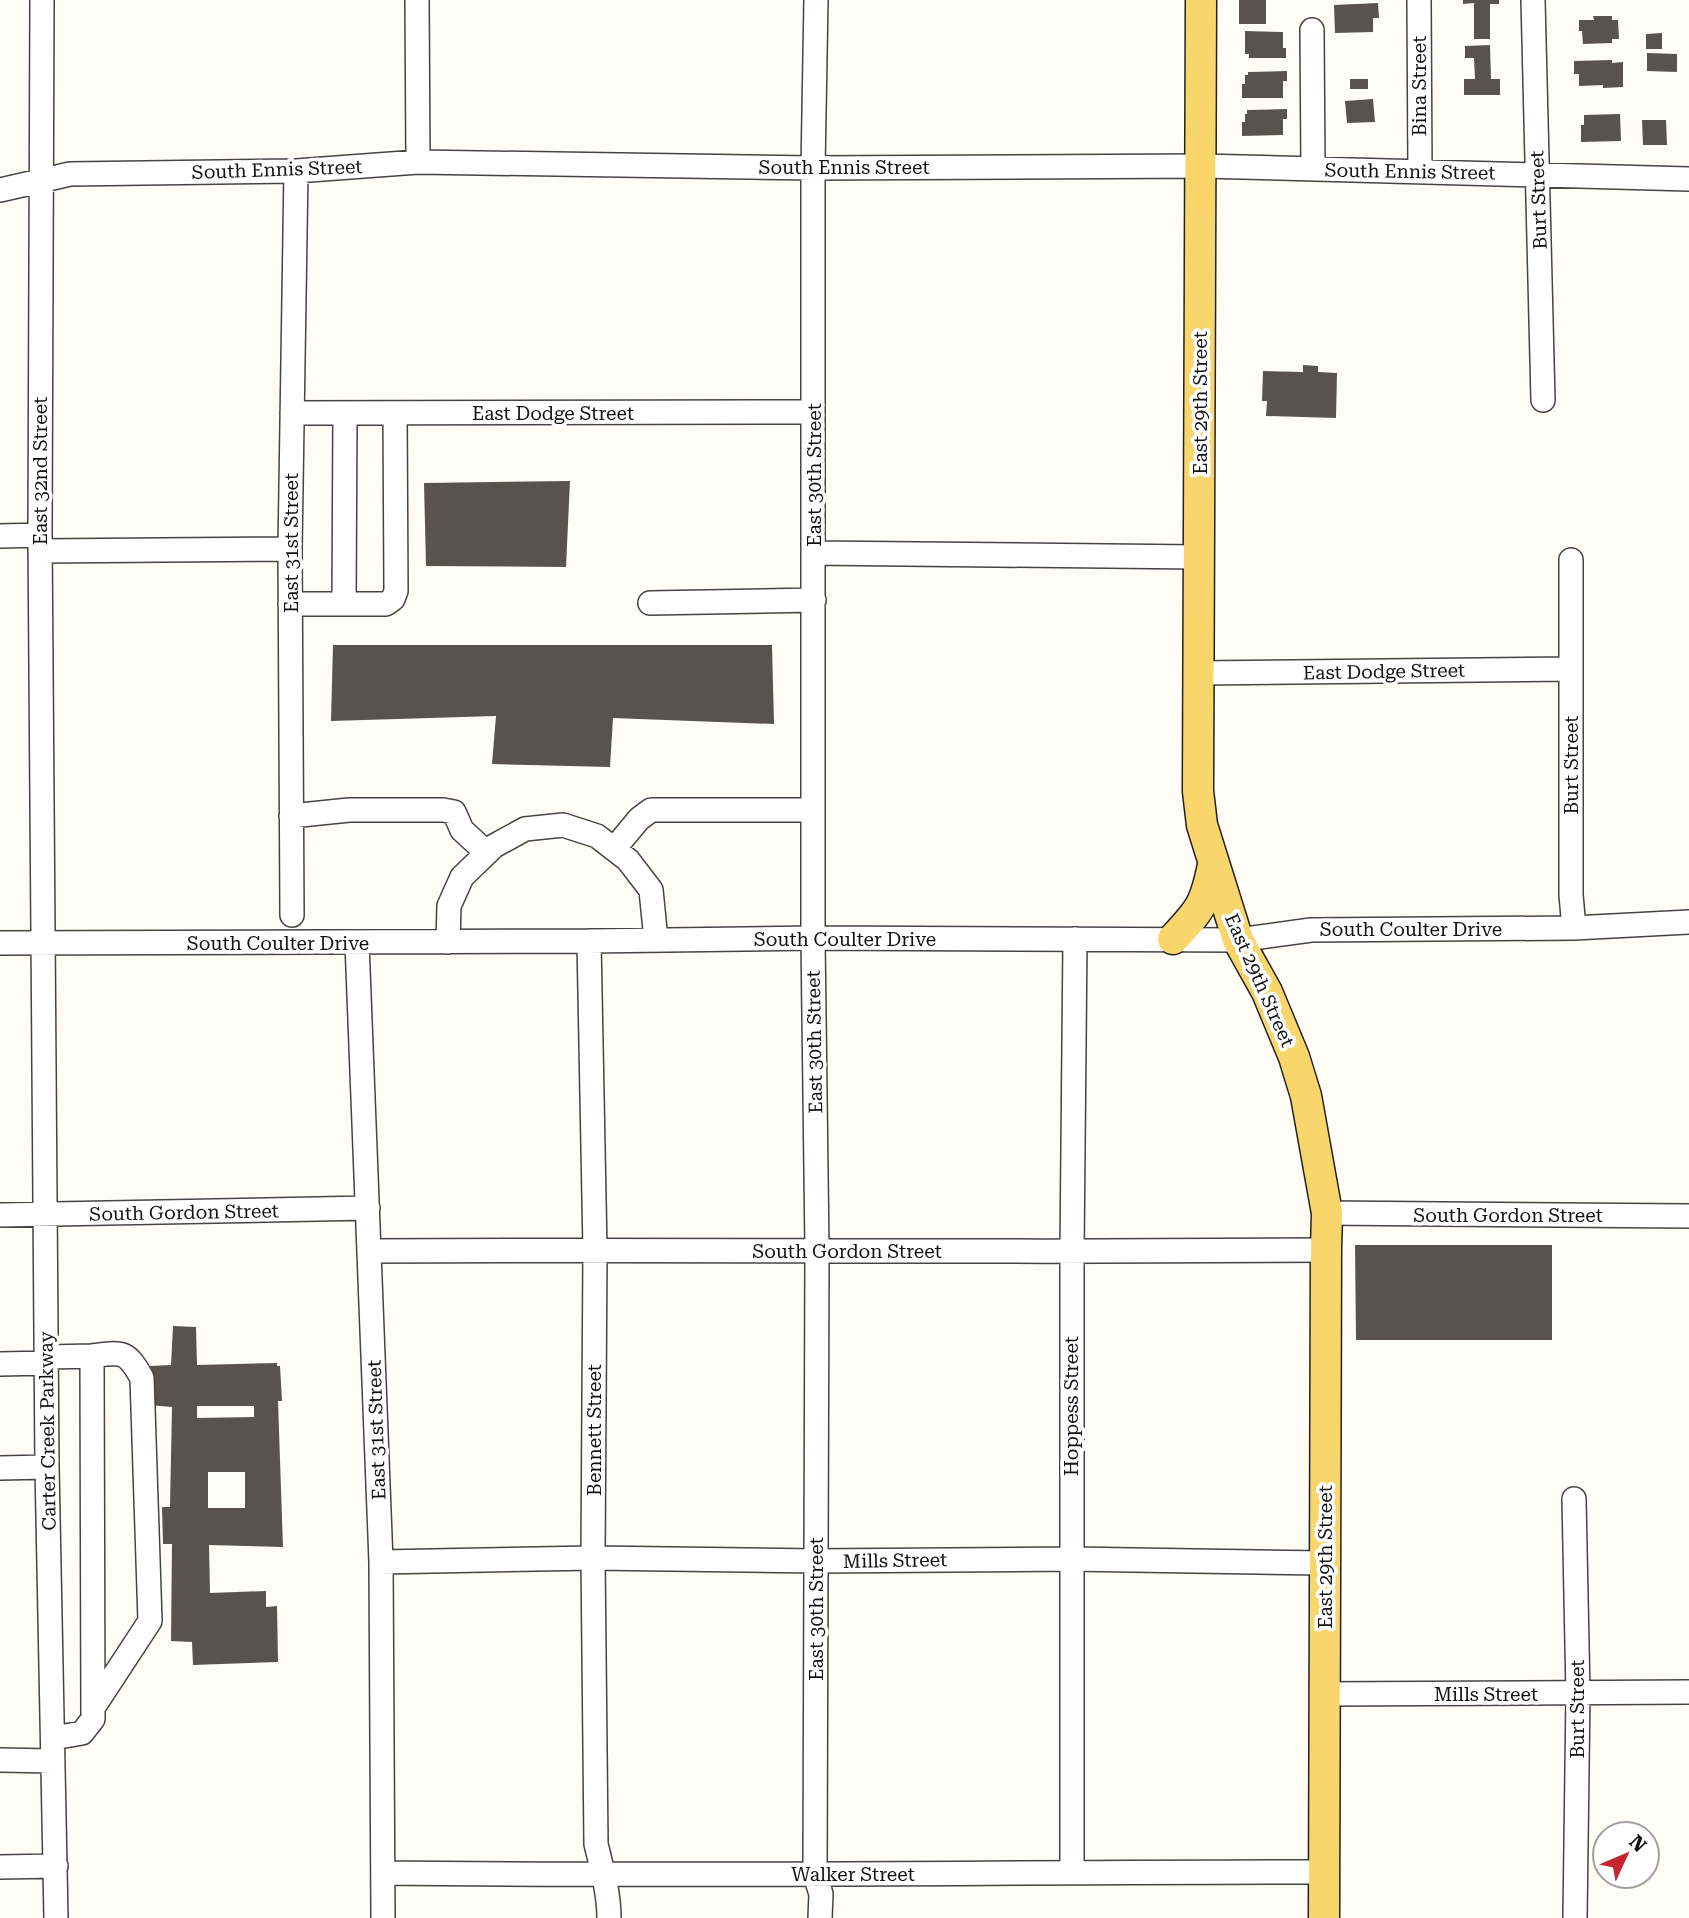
<svg xmlns="http://www.w3.org/2000/svg" width="1689" height="1918" viewBox="0 0 1689 1918" font-family="'Roboto Serif',serif">
	<rect width="100%" height="100%" fill="#fffdf5"/>
	<path fill="#5a524d" fill-rule="evenodd" d="M1239,0h27v24h-27z
		M1463,0h36v4h-9v35h-16v-36l-11,1z
		M1378,3l1,15h-6v14l-38,1 -1,-28z
		M1593,16h19v4h6l1,19h-7v4l-29,1 -1,-13h-3v-11h15z
		M1245,31l38,1v16h3v10h-37v-4h-4z
		M1662,33v16h-16v-15z
		M1490,45l1,34h9v16h-36v-16h11l-1,-21h-9v-12z
		M1647,53l30,1v18l-30,-1z
		M1612,60v3l11,-1v25l-20,1v-3l-24,1v-12h-5v-13z
		M1287,71v10h-4v17h-41v-14h3v-9h3v-3z
		M1350,79h18v10h-18z
		M1373,99l2,23 -28,1 -2,-22z
		M1287,109v10h-4v16l-41,1v-14h3v-8h2v-4z
		M1620,114l1,27 -40,1v-17h3v-10z
		M1642,120h24l1,25h-24z
		M1303,365l15,1v6l19,1 -1,45 -70,-2 1,-15h-5l1,-30 40,1z
		M570,481l-4,86 -140,-1 -2,-83z
		M333,645h439l2,79 -161,-6 -3,49 -118,-3 4,-48 -165,5z
		M1355,1245h197v95h-196z
		M173,1326l23,1 1,38 80,-2v3h3l2,35h-4l5,146 -74,-2 1,48 56,-2v16l11,-1 1,56 -85,3 -1,-23 -21,-1 1,-97h-9l-1,-37h8l2,-100 -24,-2 2,-39 21,-1zM197,1406h57v11l-57,1zM208,1472h37v36h-37z"/>
	<g fill="none" stroke-linecap="round" stroke-linejoin="round">
		<g stroke="#444" stroke-width="26">
			<path id="minor" d="M42,0l-2,535 7,932 9,451
				M417,0l1,162
				M816,0l-3,168v770l4,312 -2,625 6,19 -1,24
				M1419,0l1,172
				M1533,0l10,400
				M1312,30l1,139
				M0,190l70,-16 226,-3 122,-9 395,6 389,-2 487,13
				M292,413l521,-1
				M0,536l40,-1
				M40,551l250,-2
				M814,553l384,4
				M1571,560v335l3,33
				M650,603l164,-3
				M290,604h96l7,-5 3,-8 -1,-178
				M344,604l1,-191
				M1198,673l372,-4
				M291,816l58,-6h94l11,2 8,18 25,23
				M614,849l25,-30 12,-9h162
				M292,915l-2,-366 6,-378
				M589,941l6,309 -2,308 3,286c6,25 13,49 13,74
				M448,942l1,-36 13,-29 32,-31 31,-17 38,-4 34,11 31,24 23,30 5,50
				M0,943l589,-2 224,-3 425,2 73,-10 263,-2 115,-6
				M357,943l24,619 2,356
				M1327,1213l362,3
				M0,1215l368,-7
				M369,1251c319,-2 638,2 957,-1
				M92,1356c31,-4 34,-6 50,22l8,243 -57,87
				M47,1357l45,-1 1,363 -11,14 -29,5
				M0,1364l47,-1
				M0,1468l47,-1
				M1574,1499l4,195 -3,224
				M381,1562l212,-4 223,3 255,-2 253,4
				M1324,1694l365,-2
				M0,1760l53,1
				M0,1867l56,-1
				M1072,1872v-620l3,-313
				M383,1873c313,4 627,-1 941,-1"/>
		</g>
		<g stroke="#222" stroke-width="33">
			<path id="major" d="M1201,0l-3,791 4,34 36,115 29,52 27,65 12,39 21,117 -1,37 -2,668
				M1173,939c27,-29 32,-34 40,-74"/>
		</g>
		<use href="#minor" stroke="#fff" stroke-width="23"/>
		<use href="#major" stroke="#f9d66b" stroke-width="30"/>
	</g>
	<g text-anchor="middle" stroke-width="7" stroke-linejoin="round" paint-order="stroke">
		<g font-size="19" fill="#111" stroke="#fff">
			<text transform="translate(1419 86) rotate(-90)" y="7">Bina Street</text>
			<text x="844" y="174">South Ennis Street</text>
			<text transform="translate(277 169) rotate(-2)" y="7">South Ennis Street</text>
			<text transform="translate(1410 171) rotate(1)" y="7">South Ennis Street</text>
			<text transform="translate(1538 200) rotate(-92)" y="7">Burt Street</text>
			<text transform="translate(1200 403) rotate(-90)" y="7">East 29th Street</text>
			<text x="553" y="420">East Dodge Street</text>
			<text transform="translate(40 471) rotate(-90)" y="7">East 32nd Street</text>
			<text transform="translate(814 475) rotate(-90)" y="7">East 30th Street</text>
			<text transform="translate(291 543) rotate(-90)" y="7">East 31st Street</text>
			<text transform="translate(1384 671) rotate(-1)" y="7">East Dodge Street</text>
			<text transform="translate(1571 765) rotate(-90)" y="7">Burt Street</text>
			<text x="1411" y="936">South Coulter Drive</text>
			<text x="845" y="946">South Coulter Drive</text>
			<text x="278" y="950">South Coulter Drive</text>
			<text transform="translate(1260 980) rotate(66)" y="7">East 29th Street</text>
			<text transform="translate(814 1042) rotate(-91)" y="7">East 30th Street</text>
			<text transform="translate(184 1212) rotate(-1)" y="7">South Gordon Street</text>
			<text x="1508" y="1222">South Gordon Street</text>
			<text x="847" y="1258">South Gordon Street</text>
			<text transform="translate(1071 1406) rotate(-90)" y="7">Hoppess Street</text>
			<text transform="translate(376 1430) rotate(-92)" y="7">East 31st Street</text>
			<text transform="translate(594 1430) rotate(-90)" y="7">Bennett Street</text>
			<text transform="translate(47 1431) rotate(-91)" y="7">Carter Creek Parkway</text>
			<text transform="translate(1325 1557) rotate(-90)" y="7">East 29th Street</text>
			<text transform="translate(895 1560) rotate(-1)" y="7">Mills Street</text>
			<text transform="translate(816 1609) rotate(-90)" y="7">East 30th Street</text>
			<text x="1486" y="1701">Mills Street</text>
			<text transform="translate(1577 1709) rotate(-90)" y="7">Burt Street</text>
			<text x="853" y="1881">Walker Street</text>
		</g>
	</g>
	<g transform="translate(1626 1855) rotate(46)"><circle r="33" fill="#ffffff" stroke="#a0a0a0" stroke-width="2"/>
	<path d="M0-5L12 26L0 18L-12 26Z" fill="#c4262e"/>
	<text y="-10" font-size="19" font-weight="bold" text-anchor="middle" fill="#111111">N</text>
	</g>
</svg>
